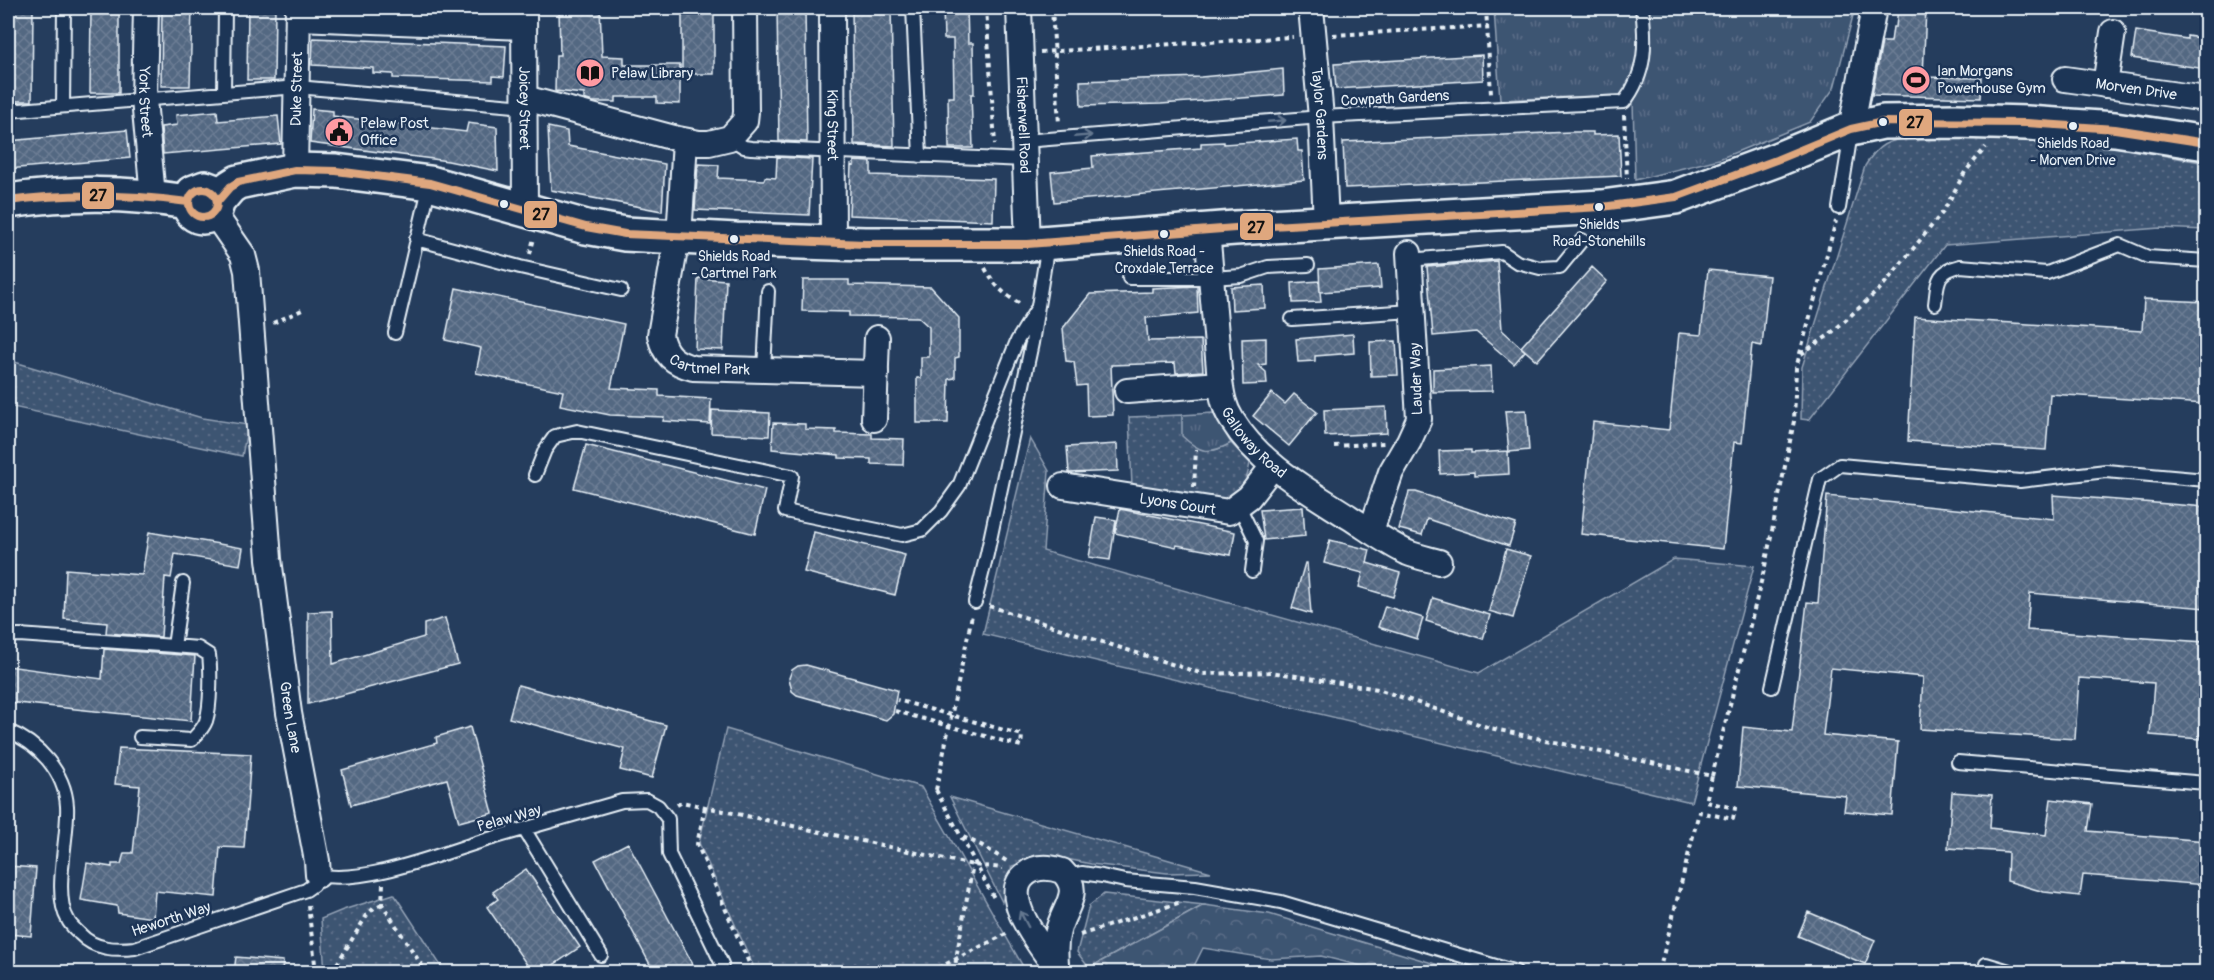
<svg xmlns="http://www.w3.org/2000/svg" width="2214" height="980" viewBox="0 0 2214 980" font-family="Pangolin,sans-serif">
	<defs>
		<pattern id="grass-dots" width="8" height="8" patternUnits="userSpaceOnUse" patternTransform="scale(1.5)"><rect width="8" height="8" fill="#3e5472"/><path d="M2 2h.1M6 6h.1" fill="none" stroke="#5a6d87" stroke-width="1.8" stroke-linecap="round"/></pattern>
		<pattern id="forest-crowns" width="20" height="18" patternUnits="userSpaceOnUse" patternTransform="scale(1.5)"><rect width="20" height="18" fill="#3e5472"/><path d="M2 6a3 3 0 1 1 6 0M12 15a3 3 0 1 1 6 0" fill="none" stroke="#5a6d87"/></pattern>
		<pattern id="park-tufts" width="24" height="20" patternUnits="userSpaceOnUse" patternTransform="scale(1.5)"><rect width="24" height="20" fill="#3e5472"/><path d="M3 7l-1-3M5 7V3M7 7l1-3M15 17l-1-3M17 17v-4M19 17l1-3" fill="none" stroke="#5a6d87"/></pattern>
		<pattern id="building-cross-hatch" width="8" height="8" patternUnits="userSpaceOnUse" patternTransform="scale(1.5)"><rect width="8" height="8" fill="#536782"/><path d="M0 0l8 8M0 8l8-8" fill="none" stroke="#6c7d94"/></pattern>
	</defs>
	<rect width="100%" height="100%" fill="#253d5d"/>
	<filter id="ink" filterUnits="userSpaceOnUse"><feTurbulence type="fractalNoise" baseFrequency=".0167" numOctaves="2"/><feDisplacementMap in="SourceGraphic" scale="12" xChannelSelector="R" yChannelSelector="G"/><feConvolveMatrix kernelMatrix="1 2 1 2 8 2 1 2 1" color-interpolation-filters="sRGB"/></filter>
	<g filter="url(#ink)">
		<path fill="url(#grass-dots)" stroke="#93a2b5" stroke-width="1.5" d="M1911,137l182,6 113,20v67l-46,-2 -215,17 -136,175 -8,-1 1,-52 63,-201c13,-22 22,-25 46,-29z
			M8,360l194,58 46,7 -6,31 -234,-50z
			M1182,415l1,21c17,17 26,19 48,7l19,20c-3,18 -8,28 -23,39l-95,-16 -3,-69z
			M1030,438l19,33 -6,80 436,122 195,-114 80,7 -63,236 -708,-168z
			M726,729l195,58 104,183 -10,2h-259l-57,-129z
			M950,797l261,75 -44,1 -76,-9 -44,-9 -35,11 -10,36z
			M394,894l51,78h-120l-4,-53 22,-9z
			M1104,894l100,11 -115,63 -12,-16 12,-46z"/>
		<path fill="url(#forest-crowns)" stroke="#93a2b5" stroke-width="1.5" d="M1204,905l65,9 193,58h-77l-64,-16 -50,3 -68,-11 -11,22 -9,2h-94v-4z"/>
		<path fill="url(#park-tufts)" stroke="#93a2b5" stroke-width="1.5" d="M1494,8h361l-21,80 -24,34 -91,37 -84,21 -2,-79 -13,-6 -120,5z
			M1213,413l18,30c-22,12 -31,10 -49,-7v-21z"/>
		<path fill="url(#building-cross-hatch)" stroke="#e8f1f8" stroke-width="1.5" d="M8,8h25l-1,93h-24z
			M91,8h28v85h-29z
			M162,8h30l-2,78h-29z
			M248,8h27l-1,72h-27z
			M559,8h41l2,48 22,1v8h56v39l-23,-1v-6h-41v5h-23l-9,-3v-5l-29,-3 1,-36h4z
			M682,8h32v66h-32z
			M777,8h28l2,134 -28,-1z
			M852,8h39l3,138 -40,-2z
			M943,8h24l1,35h5l1,51h-3l2,54h-24l-1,-51h6l-1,-58h-9z
			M1898,8h28l-3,69 59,1 -1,20 -109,-3 10,-53h9l2,-15h3z
			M2136,31l51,8v-3l19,3v30l-74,-11z
			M313,38l193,8 -2,31 -11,-1v5l-100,-3v-4l-20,-1v-5l-61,-3z
			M1482,55l1,25 -147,9 -2,-25z
			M1283,69l1,26 -123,9 -80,2 -1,-25 121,-4z
			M312,109l21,2v5l133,16 2,-9 29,4 1,44 -50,-10 -138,-18z
			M217,111l1,10 60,-5 3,28 -118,10 -2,-27 16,-2 -1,-10z
			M548,127l19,4 1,15 97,18 -3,47 -111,-21z
			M127,130l3,28 -122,11v-28z
			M1571,132h22v3l26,-1 2,42 -276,12 -2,-46z
			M1297,139l1,12h4l2,29 -250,22 -3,-30 42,-4 -1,-12 109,-8v-5l23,-1v2z
			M777,157l35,2 -3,56 -114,-5 3,-46 21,1 -1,13 46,2 1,-3 11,1z
			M854,161l17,1v13l123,4 -1,42 -144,-6 2,-50 3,1z
			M1497,261l5,69 23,21 -11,13 -38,-32 -43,4 -6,-69z
			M1379,265l2,23 -61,4 -1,-23z
			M1592,267l15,14 -70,80 -16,-14z
			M1708,270l61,6 -7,70 -10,-2 -10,99 -8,-1 -11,107 -142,-15 12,-112 76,8 10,-97 22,2z
			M698,278l28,2 -3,70 -28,-1z
			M803,280h46v5l82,2 28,31v39l-4,1v20l-6,1 -1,44h-31v-45h4v-21h8v-30l-11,-10 -69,-1v-4l-47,-1z
			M1319,281l2,21 -28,1 -1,-20z
			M1264,285l1,23 -33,2 -1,-23z
			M1197,286l1,27 -52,5 2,23 52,-1 1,1 2,30 -27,2 -1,-10 -64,2 2,50 -26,1 -1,-31 -9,1 -3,-24 -8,-1 -3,-33 27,-34 62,-2v-4z
			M456,288l168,36 -13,64 48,2v6l52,3 -1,25 -47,-3 1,-4 -54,-2 -50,-10 3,-14 -87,-18 5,-25 -36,-8z
			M2144,299l62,3v102l-156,-10 -4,56 -138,-9 7,-124 227,14z
			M1353,334l1,19 -39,3v5l-17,1 -2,-23z
			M1266,338v26l-8,1 8,7 1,12 -24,1 -1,-46z
			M1396,341l2,34 -27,1 -1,-34z
			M1491,366l1,25 -59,1v-23z
			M1272,393l13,11 9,-10 23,18 -28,34 -36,-30z
			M1386,407l1,26 -62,3 -1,-26z
			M712,410l58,3 -1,23 -58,-3z
			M1526,410l3,40 -20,2 -4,-41z
			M773,423l32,1v5l31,1v3l36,1v4l32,1 -1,26 -32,-1v-5l-32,-1v-3l-67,-6z
			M1117,444l1,27 -49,2 -2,-26z
			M586,445l179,45 -10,44 -181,-46z
			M1471,450v3l37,-2 1,23 -35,2v-4l-34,2 -1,-23z
			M1409,492h7l100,32 -7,22 -82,-27 -5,16 -23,-6z
			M2053,495l153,12v101l-176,-15 -3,37 178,12 -5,97 -50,-4 4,-52 -75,-5 -4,61 -155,-10 3,-52 -92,-9 -8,67 75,7 -6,73 -48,-4 2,-15 -108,-10 5,-59 49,5 15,-130 11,1 9,-107 227,23z
			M1303,507l2,29 -41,4 -4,-30z
			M1120,509l115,23 -4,23 -54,-10 -1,2 -61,-14z
			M1096,517l20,3 -6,40 -21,-3z
			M149,532l94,16 -3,17 -65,-11 -4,24 -6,-1 -4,60 -55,-4 1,-10 -43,-4 2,-50 76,6z
			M814,532l91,23 -10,40 -91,-23z
			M1330,540l40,10 -3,13 33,10 -7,24 -34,-10 4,-14 -39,-10z
			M1506,549l25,7 -18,62 -24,-7z
			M1305,563h2l4,51 -19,-6z
			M1433,598l57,17 -7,24 -57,-18z
			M1385,606l38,12 -6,21 -39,-12z
			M332,611l1,53 91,-27v-13l21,-6 13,46 -150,40v-92z
			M104,649l91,7 -4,65 -183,-19v-36l94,13z
			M806,665l91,25 -4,24 -7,6 -89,-25 -5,-4 -3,-13 3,-8 6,-4z
			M518,685l148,40 -14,53 -32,-8 5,-21 -116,-31z
			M470,727l23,86 -34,9 -12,-43 -96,26 -9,-35 95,-27 -1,-6z
			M119,748l132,6 -7,94 -24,-1 -4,50 -61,-6 -2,27 -35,-5 -1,-7 -36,-6 6,-37 25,4v-3h9l3,-11h9l7,-67 -25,-2z
			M1952,792l40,3 -2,33 56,7 5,-36 41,5 -4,27 118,10v44l-123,-10 -3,21 -36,-4 -37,-11 1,-29 -60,-4z
			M628,843l69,129h-43l-59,-112z
			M8,866l28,2 -5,68 -23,-2z
			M526,869l54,78 -37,25h-11l-45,-65 11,-8 -5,-7z
			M1808,912l67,28 -10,24 -67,-28z
			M236,957l47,4 -1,11h-48z"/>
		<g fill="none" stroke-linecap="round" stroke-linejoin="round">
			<g stroke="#e8f1f8" stroke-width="16">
				<path id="lane" d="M913,8l7,148
					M224,92l1,-84
					M63,106l1,-98
					M8,111l289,-24 228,20
					M730,138l14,9 7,1 274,12
					M1024,141l297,-24 303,-15c23,-29 22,-60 18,-94
					M1839,208l12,-75
					M416,239l104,28 101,23
					M1409,260l93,-8 15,10 23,6 20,-1 22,-27
					M1129,278h82l30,-2 27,-9 40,-2
					M1935,304c3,-23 1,-32 25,-38l87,7 73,-28 28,12 58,4
					M1292,319l120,-8
					M395,333l35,-149
					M764,370l4,-79
					M535,475l10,-25 10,-14 22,-5 215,45 -7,35 117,24 20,-5 19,-19 18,-25 58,-145 19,-31
					M1239,506l17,35 -4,30
					M975,602l12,-48 45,-211 16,-99
					M8,636l11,-1 155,11 24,2 11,7c2,16 2,51 -3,66 -3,8 -9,13 -14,19l-52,-3
					M174,646l9,-63
					M1772,687l48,-208 20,-14 180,16 86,-10 100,9
					M8,731c30,12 57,41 59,75 2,31 -15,88 1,114 2,5 8,10 12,14 15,16 36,16 55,14l171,-58 7,-5 5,-10c47,10 124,-22 171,-36 44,-13 89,-25 133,-38l25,-1 11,6 10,13 1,35 53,110
					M1958,762l248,21
					M524,829l77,126
					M1067,876l15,-3 20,3 23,5 70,6 86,15 235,70
					M1986,964l27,8"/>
			</g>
			<g stroke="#e8f1f8" stroke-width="28">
				<g id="street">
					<path id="s1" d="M146,8l-2,92 9,96"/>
					<path id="s2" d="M524,8l1,202"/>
					<path id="s3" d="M832,8l1,235"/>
					<path id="s4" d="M1019,8l9,236"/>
					<path id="s5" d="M1311,8l10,109 5,105"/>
					<path d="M298,18l226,9"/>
					<path id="s6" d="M2065,79l141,20"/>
					<path d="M2105,85l8,-53"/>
					<path d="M525,98l153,41 21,4h10l21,-5 15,-17 1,-9 -1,-104"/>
					<path d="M1851,129l23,-121"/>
					<path id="s7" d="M685,141l-5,80 -20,114c4,20 14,28 33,33l183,5"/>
					<path id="s8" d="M295,170l3,-162"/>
					<path id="s9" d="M214,213l29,42 4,16 22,288 20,154 28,148 1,14"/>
					<path id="s10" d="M1207,230l13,151c2,14 4,27 12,39 27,44 75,70 117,97 19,12 38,26 59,36 10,4 21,6 31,9"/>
					<path d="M1127,391l93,-7"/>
					<path d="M874,419l3,-81"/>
					<path id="s11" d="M1063,486l166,26 20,-15 24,-31"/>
					<path d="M1371,531l20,-59 18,-31 10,-22 -10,-166"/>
					<path d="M1056,968c-13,-20 -59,-72 -30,-94 10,-8 24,-7 36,-3 22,21 1,37 -4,60 -4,14 -3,27 -1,41"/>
				</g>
			</g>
			<g stroke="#e8f1f8" stroke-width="38">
				<path id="primary" d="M8,201c64,-9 116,-9 180,1
					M218,201l-5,-10 -8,-3 -13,5c-10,17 7,31 22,20l4,-12 12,-14 8,-5 57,-12 41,1 94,12 156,44 39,7 111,6 129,4h163l207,-16 367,-21 74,-10 100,-37 75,-31 32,-7 73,-1 71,2 88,6 91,14"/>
			</g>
			<path stroke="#e8f1f8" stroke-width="4" stroke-dasharray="4.5 4.5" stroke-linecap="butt" d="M986,8l9,136
				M1052,8l7,116
				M1486,8l5,86
				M1333,35l155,-9
				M1040,52l253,-15
				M1624,115l3,64
				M530,254l4,-16
				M985,268c8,16 20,28 36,36
				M273,323l29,-13
				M1801,354l28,-19 52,-47 62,-76 22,-40 21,-25
				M1334,446l51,-3
				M1194,487l2,-38
				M989,606l214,68 68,-2 107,17 112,39 222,48 -6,26 29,6 -2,11 -34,-7 -40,160
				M969,630l3,-15
				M895,711l126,35 1,-11 -125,-35
				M1712,776l53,-210 29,-145 2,-53 40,-147
				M936,790l58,108
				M677,805l5,-3 291,63 30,3
				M705,807l-8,37 56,128
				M963,837l18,8 27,17
				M383,884l-1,20 44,68
				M308,905l8,67
				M1080,935l101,-33
				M332,972l35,-57 7,-7 8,-4
				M930,972l78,-39
				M955,972l1,-13 17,-95"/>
			<use href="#lane" stroke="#1d3557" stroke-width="12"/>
			<use href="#street" stroke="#1d3557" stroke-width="24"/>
			<use href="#primary" stroke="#1d3557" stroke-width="33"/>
			<path stroke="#e8f1f8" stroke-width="4" stroke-dasharray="4.5 4.5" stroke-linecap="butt" d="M936,790l33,-160"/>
			<g stroke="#1d3557" stroke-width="12">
				<path id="bus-1" d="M189 203a14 14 0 1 1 28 0a14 14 0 1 1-28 0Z
					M8,201c61,-8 119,-7 180,1
					M218,201l12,-14 8,-5 57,-12 41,1 94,12 156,44 39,7 240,10h163l207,-16 367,-21 74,-10 100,-37 75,-31 32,-7 144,1 88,6 91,14"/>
			</g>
			<use href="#bus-1" stroke="#dfa77e" stroke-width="8"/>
		</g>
		<defs><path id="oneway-shaft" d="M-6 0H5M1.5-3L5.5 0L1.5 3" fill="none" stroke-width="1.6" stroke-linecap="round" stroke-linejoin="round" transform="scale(1.5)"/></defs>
		<g stroke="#64778f">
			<use href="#oneway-shaft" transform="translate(1277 121) rotate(-5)"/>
			<use href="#oneway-shaft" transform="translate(1083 136) rotate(-5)"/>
			<use href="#oneway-shaft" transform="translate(1024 919) rotate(-118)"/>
		</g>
	</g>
	<defs>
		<g id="library-disc" transform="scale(1.5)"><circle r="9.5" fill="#ff9aa2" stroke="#1d3557"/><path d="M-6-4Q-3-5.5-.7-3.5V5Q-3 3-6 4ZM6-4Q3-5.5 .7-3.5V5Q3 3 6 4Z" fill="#111"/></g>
		<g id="stadium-disc" transform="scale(1.5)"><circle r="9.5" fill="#ff9aa2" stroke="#1d3557"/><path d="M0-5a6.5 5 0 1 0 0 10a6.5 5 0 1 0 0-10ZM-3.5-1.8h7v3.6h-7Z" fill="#111"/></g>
		<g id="civic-disc" transform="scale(1.5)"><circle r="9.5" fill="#ff9aa2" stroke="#1d3557"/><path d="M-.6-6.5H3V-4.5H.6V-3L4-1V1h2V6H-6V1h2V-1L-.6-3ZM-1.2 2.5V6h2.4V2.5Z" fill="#111"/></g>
	</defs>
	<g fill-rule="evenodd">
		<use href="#library-disc" x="590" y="73"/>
		<use href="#stadium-disc" x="1916" y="80"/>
		<use href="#civic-disc" x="339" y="132"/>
	</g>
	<g fill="#e8f1f8" stroke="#1d3557" stroke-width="2">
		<circle cx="1883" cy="122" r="5"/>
		<circle cx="2073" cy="126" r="5"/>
		<circle cx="504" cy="204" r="5"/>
		<circle cx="1599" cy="207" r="5"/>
		<circle cx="1164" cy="234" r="5"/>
		<circle cx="734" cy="239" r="5"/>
	</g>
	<g text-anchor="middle" stroke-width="5" stroke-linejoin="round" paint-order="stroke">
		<g font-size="14" fill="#e8f1f8" stroke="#1d3557">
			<text x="2073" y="148">Shields Road<tspan x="2073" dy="17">- Morven Drive</tspan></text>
			<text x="1599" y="229">Shields<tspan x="1599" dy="17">Road-Stonehills</tspan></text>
			<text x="1164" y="256">Shields Road -<tspan x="1164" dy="17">Croxdale Terrace</tspan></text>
			<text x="734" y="261">Shields Road<tspan x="734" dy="17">- Cartmel Park</tspan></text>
		</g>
		<g font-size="15" fill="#e8f1f8" stroke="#1d3557" text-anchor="start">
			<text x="1937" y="76">Ian Morgans<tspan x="1937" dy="17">Powerhouse Gym</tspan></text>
			<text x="611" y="78">Pelaw Library</text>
			<text x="360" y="128">Pelaw Post<tspan x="360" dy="17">Office</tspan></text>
		</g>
		<g font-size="15" fill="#e8f1f8" stroke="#1d3557">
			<text dy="5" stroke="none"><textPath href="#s8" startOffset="81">Duke Street</textPath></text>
			<text dy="5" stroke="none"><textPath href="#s6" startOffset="72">Morven Drive</textPath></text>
			<text transform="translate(1395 98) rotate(-3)" y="5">Cowpath Gardens</text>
			<text dy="5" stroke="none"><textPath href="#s1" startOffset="94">York Street</textPath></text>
			<text dy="5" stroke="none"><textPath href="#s2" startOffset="100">Joicey Street</textPath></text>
			<text dy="5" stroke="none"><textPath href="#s5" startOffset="106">Taylor Gardens</textPath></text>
			<text dy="5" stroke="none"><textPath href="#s3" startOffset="117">King Street</textPath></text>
			<text dy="5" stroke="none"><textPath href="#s4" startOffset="117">Fisherwell Road</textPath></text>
			<text dy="5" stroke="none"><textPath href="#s7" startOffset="262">Cartmel Park</textPath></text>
			<text transform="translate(1416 379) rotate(-92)" y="5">Lauder Way</text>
			<text dy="5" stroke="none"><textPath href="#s10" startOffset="224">Galloway Road</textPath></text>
			<text dy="5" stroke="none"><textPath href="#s11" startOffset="116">Lyons Court</textPath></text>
			<text dy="5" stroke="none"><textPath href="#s9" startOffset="516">Green Lane</textPath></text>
			<text transform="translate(509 818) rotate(-16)" y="5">Pelaw Way</text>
			<text transform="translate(171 919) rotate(-18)" y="5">Heworth Way</text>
		</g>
	</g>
	<g stroke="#1d3557" stroke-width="2">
		<rect x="1898" y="108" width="35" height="29" rx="6" fill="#dfa77e"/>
		<rect x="81" y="181" width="34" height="29" rx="6" fill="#dfa77e"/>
		<rect x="523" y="200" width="35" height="29" rx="6" fill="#dfa77e"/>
		<rect x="1239" y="212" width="35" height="29" rx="6" fill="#dfa77e"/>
	</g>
	<g font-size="16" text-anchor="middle" font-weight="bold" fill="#111">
		<text x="1915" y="128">27</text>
		<text x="98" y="201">27</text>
		<text x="541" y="220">27</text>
		<text x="1256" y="233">27</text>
	</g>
	<rect width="2214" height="980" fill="none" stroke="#1d3557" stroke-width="30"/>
	<rect x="15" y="15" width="2184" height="950" fill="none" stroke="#e8f1f8" stroke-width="2" filter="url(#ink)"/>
</svg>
